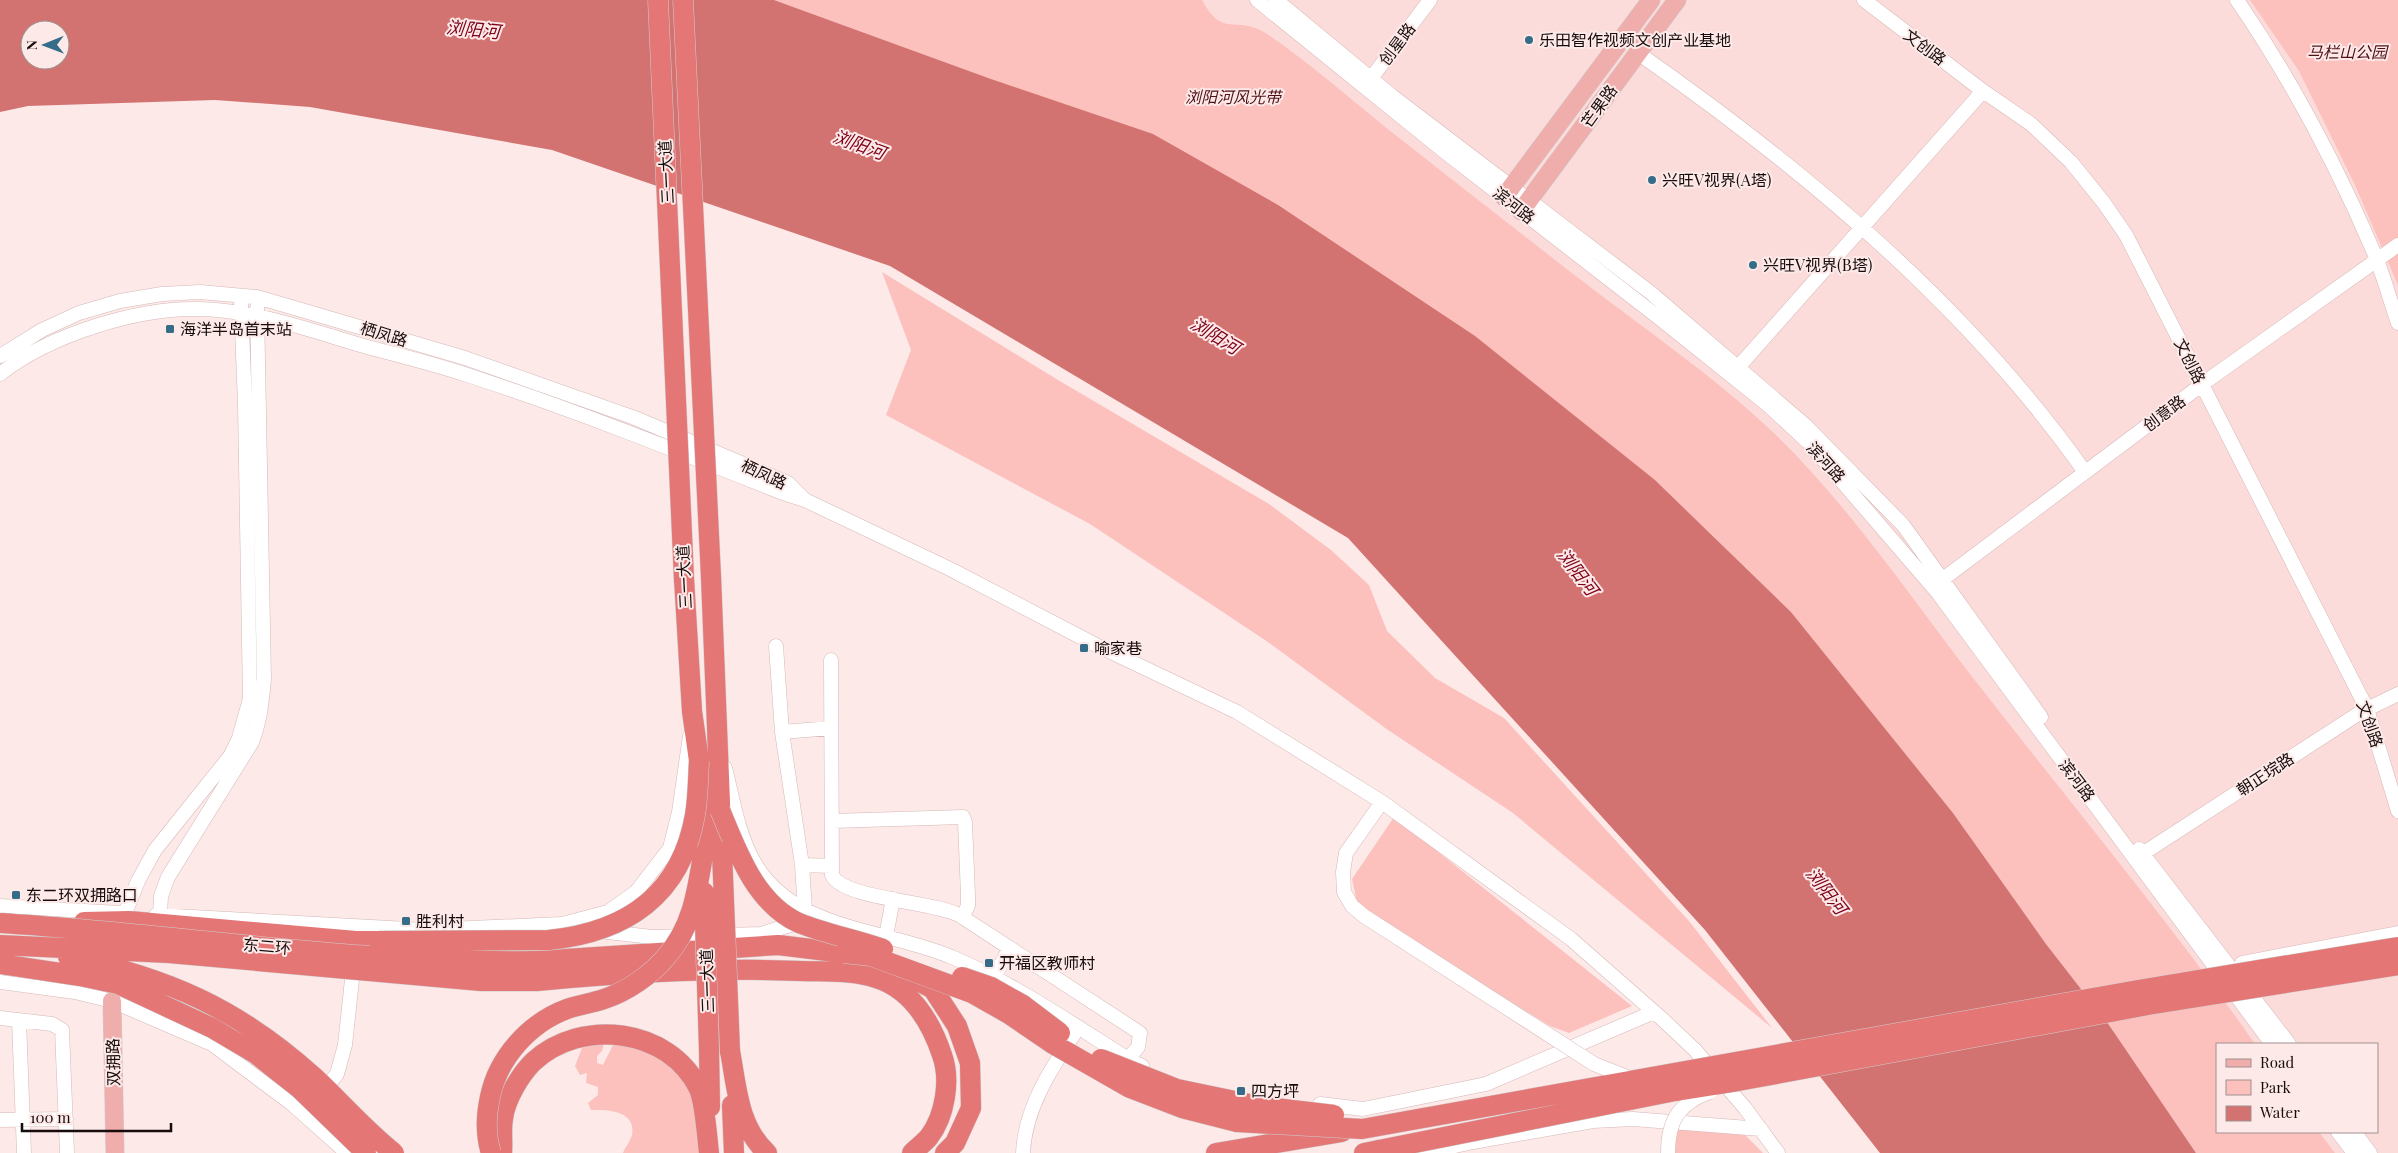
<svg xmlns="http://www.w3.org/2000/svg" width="2398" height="1153" viewBox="0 0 2398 1153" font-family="'Playfair Display','Noto Sans SC',serif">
	<rect width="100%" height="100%" fill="#fce9e8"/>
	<path fill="#fcdcda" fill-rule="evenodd" d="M774,0h1624v1153h-202l-87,-128 -63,-81 -93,-131 -162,-201 -136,-132 -664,-401zM2217,1044h160v88h-160z"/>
	<path fill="#fcc0bd" d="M774,0h428c20,36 29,18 56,29 13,6 38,26 50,35 26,20 50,41 76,62 61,48 122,96 184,144 69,54 143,103 207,164 74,72 132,158 195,240 95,123 196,242 285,370h-38v88h102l16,21h-139l-87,-128 -63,-81 -93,-131 -162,-201 -136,-132 -664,-401z
		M2250,0h148v285l-43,-100 -56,-114z
		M882,272l176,108 211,124 62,46 38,35 18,46 48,47 69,40 185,203 83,107 -259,-215 -125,-83 -120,-88 -178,-118 -204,-109 25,-65z
		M1394,817l238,189 -63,27 -19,-7 -192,-119 -6,-28z
		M612,1024l36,8 49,40 4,81h-78c2,-6 7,-11 9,-18 4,-25 -24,-25 -41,-25l-3,-7 10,-8v-8l-12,-4 1,-10 -7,2 -5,-9 7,-18 22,-5 -2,8 -5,5v7l6,2 10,-20 -11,-17z
		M1677,1129l66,4 20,20h-90z"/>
	<path fill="#d27371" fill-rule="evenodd" d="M0,0h774l217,79 162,55 125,71 197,131 180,144 136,132 162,201 93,131 63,81 87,128h-316l-175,-223 -357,-392 -458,-272 -338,-116 -242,-43 -95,-7 -187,6 -28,6zM30,30h30v30h-30z"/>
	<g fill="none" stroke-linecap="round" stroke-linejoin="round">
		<g stroke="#d6b8b7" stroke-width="15">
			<path id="minor" d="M1257,0l188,152 213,165 110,88 40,37 130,151 334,451
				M1276,0l116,96 259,197 154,132 98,100 138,192
				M1864,0l119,91 48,33 40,38 33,41 22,32 241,474 31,102
				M2237,0c54,79 100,166 138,255 9,22 15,45 23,68
				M1638,53c167,117 329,252 447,419
				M1366,85l64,-85
				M0,356l42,-26 37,-17 41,-12 42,-7 38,-2 57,5 208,61 170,60 153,65 16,16
				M1733,373l250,-282
				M0,374c49,-39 136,-66 198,-65 57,1 111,21 166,37 33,9 67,17 100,28 108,35 213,77 319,119l22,7 145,69 144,75 143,68 145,90 189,137 90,79 34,32 50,58 33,45
				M1935,585l273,-205 190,-135
				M776,646l6,86 20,133 3,45
				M831,660l1,215c11,24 99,26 127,40l181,118 -2,14 -10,12
				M782,732l49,-4
				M725,768c8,31 13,66 29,94 39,70 135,67 200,96 62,27 117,65 174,101l14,7
				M832,821l131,-4 2,5 3,73v11l-6,11
				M1358,836l24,-34
				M2139,849l150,195
				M2136,858l225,-146 37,-18
				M802,865l30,1
				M0,906l119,7
				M125,913l13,-32 17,-31 76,-95 8,-17 11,-39 -5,-294 -4,-102
				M156,915l270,15 136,-6 46,-12 28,-20 34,-44 9,-36 11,-76
				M160,915l1,-19 7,-19 84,-135c8,-21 10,-40 12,-63l-7,-371
				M599,931l53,6 109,-3 42,-13
				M886,936l7,-37
				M2242,963l156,-30
				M994,977l16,-29
				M0,982l75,10 37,9 100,43 80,60 55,49
				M0,1018l52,6 10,6 5,123
				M19,1020l5,133
				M320,1095l17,-21 8,-29 9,-84
				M1320,1104l43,5 123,-25 168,-72
				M0,1120l66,-1
				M2338,1132l16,21
				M2354,1132l16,21
				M1023,1153c2,-47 30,-87 55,-125
				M1423,1153l50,-11 120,-21 40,-2 128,10"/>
		</g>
		<g stroke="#d0cece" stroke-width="19">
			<path id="major" d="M1504,197l147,-197
				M1521,211l156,-211
				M112,1001l3,152"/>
		</g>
		<g stroke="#d0cece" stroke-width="21">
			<path id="highway" d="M711,577l11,275
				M684,579l8,132 7,50 4,94
				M84,922l45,-1 227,20h23
				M535,961l243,-16 66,8
				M909,976l24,13 24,37 13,37 1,45 -16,35 -10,10
				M537,981c87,-8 177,-14 264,-10 25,1 52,-1 75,7 35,11 55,44 66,77 9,25 3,61 -13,82 -5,6 -12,11 -17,16
				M709,1049l1,58
				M730,1051c7,37 8,75 37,102
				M732,1105l2,48
				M502,1153c1,-11 -1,-23 1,-34 2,-19 17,-44 30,-57 48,-45 137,-34 166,27 6,14 8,48 10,64
				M1216,1153l126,-21
				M1364,1153l15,-3"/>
		</g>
		<use href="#minor" stroke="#fff" stroke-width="14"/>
		<use href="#major" stroke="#efadac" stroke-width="18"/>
		<use href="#highway" stroke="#e47675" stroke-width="20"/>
		<g stroke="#d6b8b7" stroke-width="15" stroke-linecap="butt">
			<path id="minor-bridge" d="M1358,836l-12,17 -3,19 1,20 8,14 12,10 230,148 38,15
				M1668,1153c0,-33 11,-50 42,-61"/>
		</g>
		<g stroke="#d0cece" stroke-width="21" stroke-linecap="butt">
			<path id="highway-bridge" d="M658,0l26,579
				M683,0l28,577
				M720,810c17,41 35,93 79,113 27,11 56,16 84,26
				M722,852l8,199
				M704,892l5,157
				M0,923c178,11 356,41 535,38
				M379,941l170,-1c78,-8 132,-45 146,-125 3,-18 3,-36 4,-54
				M0,945l169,8 312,28h56
				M844,953l27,3 101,37 37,21 44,30 77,44 52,20 55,14 125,7 776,-139 260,-43
				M68,957c99,20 171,52 246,120 27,25 51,53 80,76
				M0,964l80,12 38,8 94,44 44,26 44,35 66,64
				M962,977l29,10 32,18 37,28
				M1101,1059l76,30 82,17 75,9
				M1379,1150l296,-59 63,-10 410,-76 250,-40
				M491,1153c-6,-19 -5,-38 -1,-56 8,-39 39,-74 77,-88 12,-4 25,-6 37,-10 22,-7 47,-24 62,-42 26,-29 31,-65 37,-102"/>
		</g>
		<use href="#minor-bridge" stroke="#fff" stroke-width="14"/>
		<use href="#highway-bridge" stroke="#e47675" stroke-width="20"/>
	</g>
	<g fill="#356c87" stroke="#fce9e8" stroke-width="2">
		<circle cx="1529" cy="40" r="5"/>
		<circle cx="1652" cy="180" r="5"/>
		<circle cx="1753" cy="265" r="5"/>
		<rect x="165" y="324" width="10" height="10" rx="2.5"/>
		<rect x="1079" y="643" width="10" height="10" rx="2.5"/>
		<rect x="11" y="890" width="10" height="10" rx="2.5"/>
		<rect x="401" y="916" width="10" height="10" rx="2.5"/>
		<rect x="984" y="958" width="10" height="10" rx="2.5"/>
		<rect x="1236" y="1086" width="10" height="10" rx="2.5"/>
	</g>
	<g text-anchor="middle" stroke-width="4" stroke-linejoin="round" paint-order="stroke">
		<g font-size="16" fill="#160c0b" stroke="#fce9e8" text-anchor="start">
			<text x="1539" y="46">乐田智作视频文创产业基地</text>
			<text x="1662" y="186">兴旺V视界(A塔)</text>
			<text x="1763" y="271">兴旺V视界(B塔)</text>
			<text x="180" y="335">海洋半岛首末站</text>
			<text x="1094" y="654">喻家巷</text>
			<text x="26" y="901">东二环双拥路口</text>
			<text x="416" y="927">胜利村</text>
			<text x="999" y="969">开福区教师村</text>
			<text x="1251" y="1097">四方坪</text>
		</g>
		<g font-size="16" fill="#160c0b" stroke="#fce9e8">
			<text transform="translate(1397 44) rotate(-53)" y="6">创星路</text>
			<text transform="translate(1925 47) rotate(37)" y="6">文创路</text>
			<text transform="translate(1599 106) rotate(-54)" y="6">芒果路</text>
			<text transform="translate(666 172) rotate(-93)" y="6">三一大道</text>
			<text transform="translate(1514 205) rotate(38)" y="6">滨河路</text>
			<text transform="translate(384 334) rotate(17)" y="6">栖凤路</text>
			<text transform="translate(2190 361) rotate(63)" y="6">文创路</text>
			<text transform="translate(2164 413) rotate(-37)" y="6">创意路</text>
			<text transform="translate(1826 462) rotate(48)" y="6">滨河路</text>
			<text transform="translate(764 474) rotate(25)" y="6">栖凤路</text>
			<text transform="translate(684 577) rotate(-93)" y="6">三一大道</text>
			<text transform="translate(2370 724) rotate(71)" y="6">文创路</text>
			<text transform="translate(2265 774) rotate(-33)" y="6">朝正垸路</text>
			<text transform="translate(2077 780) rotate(53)" y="6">滨河路</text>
			<text transform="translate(267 946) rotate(5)" y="6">东二环</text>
			<text transform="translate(707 981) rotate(-92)" y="6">三一大道</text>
			<text transform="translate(113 1062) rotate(-91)" y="6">双拥路</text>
		</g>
		<g font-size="16" font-style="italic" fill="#4e1115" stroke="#fce9e8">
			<text x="2347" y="58">马栏山公园</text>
			<text x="1233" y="103">浏阳河风光带</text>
		</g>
		<g font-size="18" font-style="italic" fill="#7e0119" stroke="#fce9e8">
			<text transform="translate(473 30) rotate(5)" y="6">浏阳河</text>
			<text transform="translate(859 145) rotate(20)" y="6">浏阳河</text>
			<text transform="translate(1215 336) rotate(31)" y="6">浏阳河</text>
			<text transform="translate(1577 572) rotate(52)" y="6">浏阳河</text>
			<text transform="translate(1826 891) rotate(52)" y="6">浏阳河</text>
		</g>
	</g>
	<rect x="2216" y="1043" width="162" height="90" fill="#fce9e8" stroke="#a09190"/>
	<rect x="2226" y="1059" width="25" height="8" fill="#efadac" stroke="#a09190"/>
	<text x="2260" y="1068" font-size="15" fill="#160c0b">Road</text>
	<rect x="2226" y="1080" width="25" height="15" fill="#fcc0bd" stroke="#a09190"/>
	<text x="2260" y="1093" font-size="15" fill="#160c0b">Park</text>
	<rect x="2226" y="1106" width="25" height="15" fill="#d27371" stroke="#a09190"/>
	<text x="2260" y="1118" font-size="15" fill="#160c0b">Water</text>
	<g transform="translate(45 45) rotate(269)"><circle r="24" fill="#fce9e8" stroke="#a09190"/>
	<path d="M0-4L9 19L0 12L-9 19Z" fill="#356c87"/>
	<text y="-8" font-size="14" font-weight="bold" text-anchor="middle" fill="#160c0b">N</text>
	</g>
	<path d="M22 1123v8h149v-8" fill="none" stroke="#160c0b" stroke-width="2.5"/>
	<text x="30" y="1123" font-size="15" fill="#160c0b" stroke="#fce9e8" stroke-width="4" paint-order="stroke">100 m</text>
</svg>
